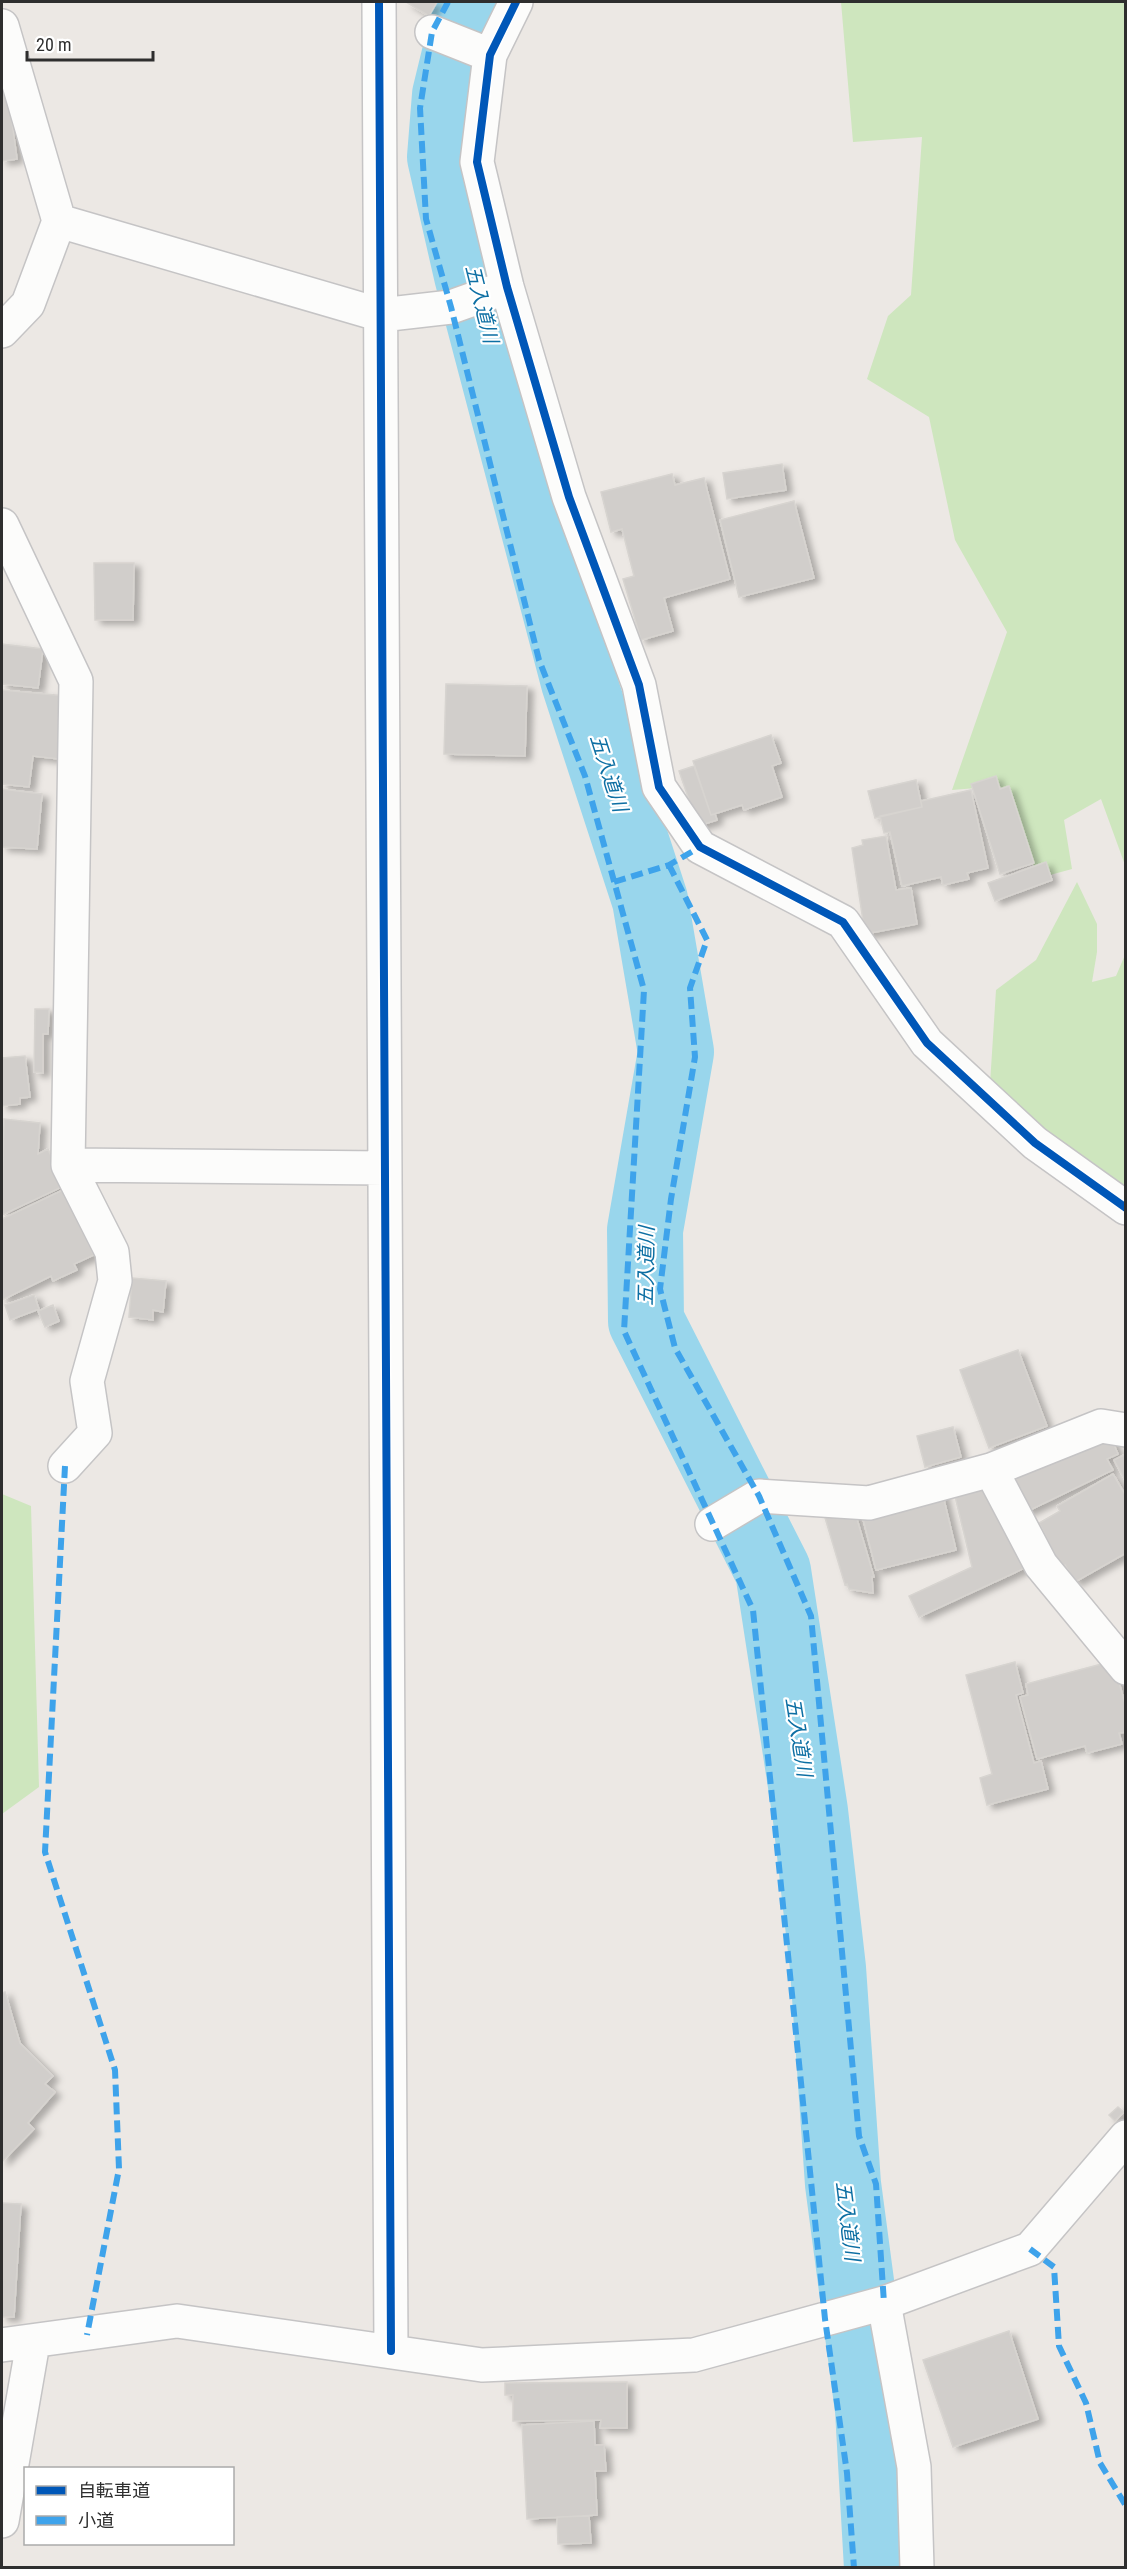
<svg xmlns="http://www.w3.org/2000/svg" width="1127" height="2569" viewBox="0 0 1127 2569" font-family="'Roboto Condensed','Noto Sans JP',sans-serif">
	<defs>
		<filter id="shadow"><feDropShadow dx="6" dy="4" stdDeviation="3" flood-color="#0004"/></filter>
	</defs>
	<rect width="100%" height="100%" fill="#ece8e4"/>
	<path fill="#cee6be" d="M841,2h284v863l-24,-66 -37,21 8,49 -33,9 -39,-92 -48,4 55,-158 -52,-92 -26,-123 -62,-38 21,-63 23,-21 11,-158 -69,5z
		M1077,882l20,42v28l-5,30 24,-6 9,-21v241l-135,-112 6,-94 40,-30z
		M2,1494l29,12 8,281 -37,27z"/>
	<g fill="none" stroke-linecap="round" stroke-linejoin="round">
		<path stroke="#99d6ec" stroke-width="76" d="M479,2l-10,15 -19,78 -5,62 27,118 107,407 71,218 26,152 -31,178 1,91 127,250 37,240 18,157 15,216 30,226 9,158"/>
	</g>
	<path fill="#d1cecb" stroke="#d7d4d0" stroke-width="1.5" filter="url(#shadow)" d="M406,2h31l-8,14z
		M8,92l9,67 -15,2v-68z
		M782,464l4,26 -59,9 -4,-26z
		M672,474l3,11 29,-7 26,101 -66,19 9,33 -32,9 -18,-61 11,-3 -12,-47 -11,3 -10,-40z
		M794,501l20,77 -75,19 -19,-77z
		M94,563h40l-1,57h-38z
		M2,644l41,5 -5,39 -36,-4z
		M446,684l81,2 -2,70 -81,-2z
		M2,690l64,6 -7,63 -26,-3 -4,31 -27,-3z
		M771,735l10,28 -9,3 10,31 -38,13 -2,-5 -31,10 -18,-54z
		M694,766l17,49 4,-1 2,6 -19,6 -19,-55z
		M996,776l4,13 9,-3 25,77 -34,11 -29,-90z
		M916,780l6,27 -47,11 -7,-27z
		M2,789l40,5 -5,55 -35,-2z
		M971,790l17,78 -21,5 2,6 -26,6 -2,-8 -39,9 -12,-54 -6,1 -4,-17 42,-9 -1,-6z
		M886,836l10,54 15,-2 6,36 -52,10 -13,-86 11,-3 -1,-5z
		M1046,862l6,18 -57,21 -7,-18z
		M35,1009h14l-1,25h-5v39l-9,-1z
		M25,1056l5,41 -10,1v6l-18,2v-48z
		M4,1119l36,4 -2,31 10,-5 16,37 -62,29z
		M67,1188l13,26 -5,2 19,39 -20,9 3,6 -24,11 -2,-5 -49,24v-81z
		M132,1278l34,3 -3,31 -10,-2v10l-24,-3z
		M34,1295l5,14 -29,11 -5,-15z
		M53,1305l6,16 -14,6 -7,-16z
		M1018,1350l29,76 -58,22 -29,-78z
		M953,1427l8,30 -36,10 -8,-31z
		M1109,1433l9,21 -11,5 6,11 -87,42 -16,-36z
		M1126,1454v28l-12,-22z
		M987,1474l40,93 -108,50 -10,-21 63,-29 -20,-83z
		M1113,1474l13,22v57l-51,29 -10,-17 -4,2 -22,-44 21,-12 -3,-5z
		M941,1487l15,63 -80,20 -16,-63z
		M852,1502l22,75h-2l1,16 -24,-4 -2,-5 -2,1 -22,-74z
		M1113,1661l13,46v25l-7,1 3,11 -35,9 -2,-7 -48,13 -17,-62 8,-2 -2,-11z
		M1015,1662l8,31 -7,2 18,68 7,-2 7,28 -61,16 -7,-27 12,-4 -26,-99z
		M5,1992l15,51 33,33 -8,8 10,8 -27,31 6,6 -32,33v-169z
		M1118,2107l6,5 -9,9 -6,-6z
		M2,2203l19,1 -7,113h-12z
		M1009,2331l29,88 -85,28 -30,-87z
		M627,2382v46h-27l1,-8 -88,1v-26h-8v-12z
		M594,2421l1,24h9l2,26h-11l2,44 -70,4 -5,-94z
		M589,2516l2,27 -33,1 -1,-27z"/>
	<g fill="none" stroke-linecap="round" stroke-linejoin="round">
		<g stroke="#c5c4c5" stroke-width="36">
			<path id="minor" d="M379,2l12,2349
				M516,2l-26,53 -13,107 30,125 62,210 70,188 20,102 41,60 143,75 84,121 108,100 91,65
				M2,26l57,195 -31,83 -26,27
				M432,32l58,23
				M59,221l322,94 70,-8 56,-20
				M2,525l74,156 -8,484 44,87 3,29 -28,100 8,52 -30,33
				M68,1165l317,3
				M991,1470l50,95 85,103
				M712,1524l47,-28 110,7 122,-33 110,-44 25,4
				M884,2303l30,164 3,101
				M2,2345l175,-24 305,44 212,-10 190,-52 146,-54 96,-112
				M2,2521l31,-178"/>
		</g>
		<use href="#minor" stroke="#fcfcfb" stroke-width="33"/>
		<path stroke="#3ea3eb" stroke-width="6" stroke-dasharray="12 6" stroke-linecap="butt" d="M448,2l-16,30 -12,76 6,111 25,88 88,353 46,116 59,214 -20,341 129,279 72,709 22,154 7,95
			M669,865l38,75 -17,48 5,69 -24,142 -11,90 15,59 84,148 52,120 48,520 17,48 8,119
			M614,882l55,-17 31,-18
			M65,1466l-20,386 70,218 4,99 -32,166
			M1030,2249l24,18 5,79 27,57 14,60 26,43"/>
		<g stroke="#fff" stroke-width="11">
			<path id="cycleway" d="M379,2l12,2349
				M516,2l-26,53 -13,107 30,125 62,210 70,188 20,102 41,60 143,75 84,121 108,100 91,65"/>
		</g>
		<use href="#cycleway" stroke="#0057b8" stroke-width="8"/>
	</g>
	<g text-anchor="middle" stroke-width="4.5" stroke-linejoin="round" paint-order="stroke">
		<g font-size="20" font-style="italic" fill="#0d6fa3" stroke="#fff">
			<text transform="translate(482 304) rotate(76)" y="7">五入道川</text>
			<text transform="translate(609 773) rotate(72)" y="7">五入道川</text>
			<text transform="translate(646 1266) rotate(-89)" y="7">五入道川</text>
			<text transform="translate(799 1737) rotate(81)" y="7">五入道川</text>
			<text transform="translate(848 2221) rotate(83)" y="7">五入道川</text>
		</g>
	</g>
	<rect width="1127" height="2569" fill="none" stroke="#2e2e2e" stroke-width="6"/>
	<rect x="24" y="2467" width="210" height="78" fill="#ffffff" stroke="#ababab" stroke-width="1.5"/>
	<rect x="36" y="2486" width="30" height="9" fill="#0057b8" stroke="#ababab" stroke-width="1.5"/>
	<text x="78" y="2497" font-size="18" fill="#2e2e2e">自転車道</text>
	<rect x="36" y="2516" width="30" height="9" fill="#3ea3eb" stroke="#ababab" stroke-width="1.5"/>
	<text x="78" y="2527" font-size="18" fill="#2e2e2e">小道</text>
	<path d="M27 51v9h126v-9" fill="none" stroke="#2e2e2e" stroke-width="3"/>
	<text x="36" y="51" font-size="18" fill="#2e2e2e" stroke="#ffffff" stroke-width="4.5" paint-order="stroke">20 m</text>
</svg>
